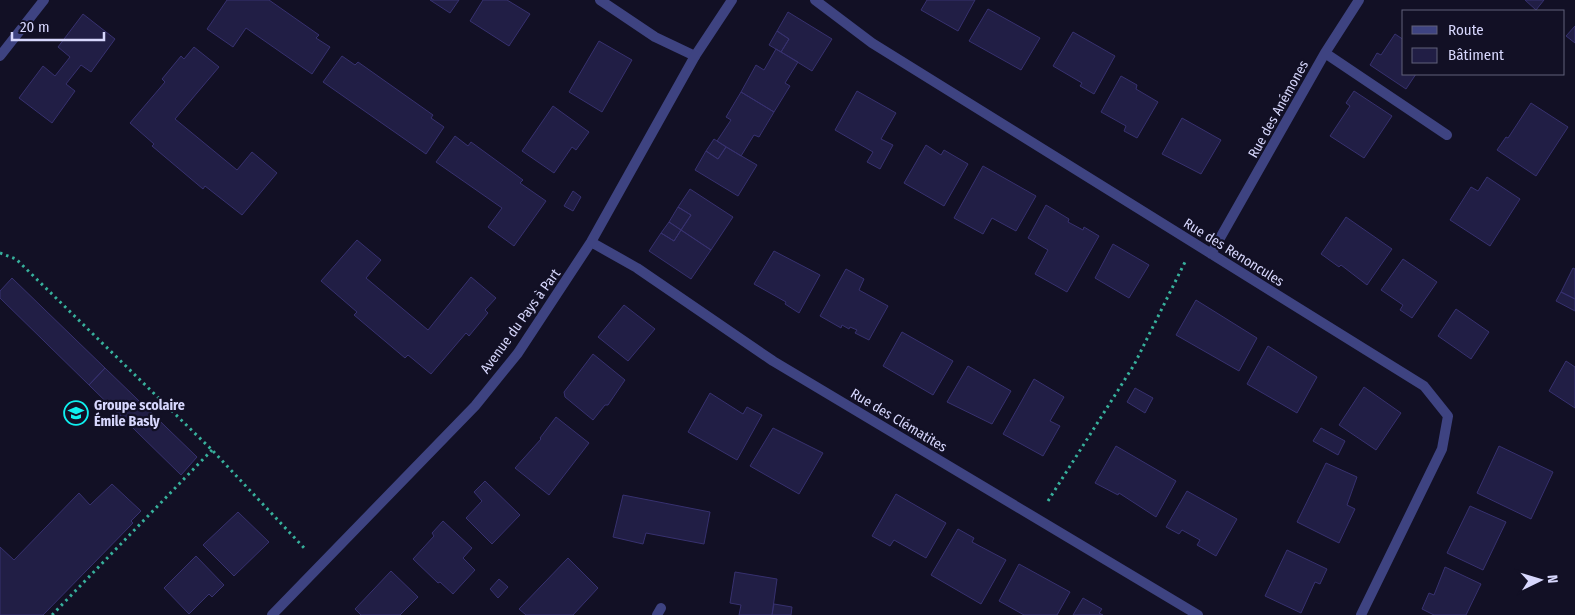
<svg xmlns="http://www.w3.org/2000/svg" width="1575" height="615" viewBox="0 0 1575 615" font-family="'Fira Sans Condensed',sans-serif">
	<rect width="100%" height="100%" fill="#121025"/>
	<path fill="#211e45" stroke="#37316f" d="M227,0h42l50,35 -3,3 14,9 -18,27 -66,-46 -13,19 -26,-18z
		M430,0h29l-9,13z
		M483,0h24l23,14 -21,32 -39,-25z
		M927,0h48l-17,31 -37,-21z
		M1525,0h19l-8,10z
		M988,9l52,29 -19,32 -52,-29z
		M788,12l44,27 -20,32 -31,-19 8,-13 -12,-8z
		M83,14l32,25 -24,33 -10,-7 -15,19 9,7 -23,32 -33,-25 24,-32 12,10 15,-19 -12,-10z
		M1575,26v17l-9,-7z
		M777,31l12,8 -8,13 -12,-7z
		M1073,32l42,24 -21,38 -14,-8 2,-3 -29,-17z
		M1395,34l9,6v34h12l-10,15 -36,-24 7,-12 4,2z
		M599,41l33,19 -30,52 -33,-20z
		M194,47l25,20 -44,52 62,51 15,-18 25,21 -35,42 -37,-29 -2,3 -51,-43 2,-2 -24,-21 35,-41 -3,-3 19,-23 3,3z
		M776,49l22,13 -13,21 5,3 -16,26 -33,-20 15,-27 8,5z
		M342,56l13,9 3,-3 75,53 -2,3 13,9 -18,27 -103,-72z
		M1121,76l16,9 -1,4 22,13 -21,36 -13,-7 2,-5 -25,-14z
		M857,91l39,22 -15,26 12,6 -13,24 -13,-7 6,-10 -38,-22z
		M1354,91l38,25 -28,42 -34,-22 20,-30 -4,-3z
		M741,92l33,20 -15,25 -5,-2 -13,21 -24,-15 14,-21 -5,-3z
		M1531,103l37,24 -32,49 -39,-26 9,-13 2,1z
		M553,106l36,26 -13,18 -4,-3 -18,26 -32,-22z
		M1182,118l39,22 -20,34 -39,-20z
		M455,136l13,10 3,-4 52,38 -3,3 26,18 -32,45 -26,-19 14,-19 -66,-46z
		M714,139l12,8 -8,12 -12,-8z
		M926,145l15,10 3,-5 24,14 -24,42 -40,-23z
		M726,147l31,18 -19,31 -43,-26 11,-19 12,8z
		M983,166l53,30 -20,35 -24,-13 -9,16 -29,-16z
		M1487,177l33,22 -30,47 -40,-26 21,-33 7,4z
		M690,189l43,28 -22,33 -30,-20 10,-15 -13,-8z
		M573,191l8,6 -8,14 -9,-5z
		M1046,205l23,14 -1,3 15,8 1,-3 15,9 -32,56 -32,-18 13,-24 -20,-12z
		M678,207l13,8 -10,15 -12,-8z
		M1346,217l46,32 -25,36 -26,-20 -2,2 -18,-13z
		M669,222l12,8 -7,11 -13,-8z
		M681,230l30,20 -20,29 -42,-28 12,-18 13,8z
		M357,240l24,20 -15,18 62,52 43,-53 25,21 -11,12 3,3 -19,23 -3,-3 -35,41 -23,-19 -3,3 -51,-43 3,-3 -36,-31z
		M1113,244l36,21 -20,33 -34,-20z
		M774,251l46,24 -21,38 -14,-9 1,-2 -32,-18z
		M1403,259l34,23 -25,36 -12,-8 3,-5 -22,-15z
		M1573,268l2,1v30l-14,-7z
		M846,269l18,10 -5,11 29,16 -19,34 -14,-7 2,-3 -7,-3 -1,2 -7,-4 -1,3 -21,-12z
		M12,278l93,90 -16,17 -89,-87v-7z
		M1561,292l14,7v12l-19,-10z
		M1196,300l61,38 -18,33 -63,-36z
		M624,305l31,24 -27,32 -30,-24z
		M1456,309l33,23 -18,27 -33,-23z
		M902,332l51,29 -20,34 -50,-29z
		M1268,346l49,31 -20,36 -50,-29z
		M593,354l32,26 -17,25h-3l-12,15 -28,-23 -1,-5z
		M1566,361l9,6v41l-26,-17z
		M968,366l43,25 -19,33 -45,-22z
		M105,368l92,89 -16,18 -92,-90z
		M1034,379l30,18 -14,24 10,5 -17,30 -40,-22z
		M1364,387l37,26 -25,37 -37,-25z
		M1135,388l18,10 -8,15 -18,-11z
		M710,393l33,21 4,-7 15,8 -25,45 -49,-28z
		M556,417l33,26 -40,52 -34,-27 26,-29 -1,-1z
		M773,428l50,25 -24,41 -49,-28z
		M1321,428l24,13 -7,14 -25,-14z
		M1116,446l60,35 -20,36 -37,-24 -1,2 -23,-12z
		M1499,446l54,26 -22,47 -54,-26z
		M1326,463l31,14 -10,28 8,4 -16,34 -42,-21z
		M485,481l35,34 -28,29 -26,-26 16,-17 -8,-9z
		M112,484l29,27 -10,10 2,2 -90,92h-43v-68l14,13 65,-67 11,12z
		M1187,491l50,28 -21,37 -19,-11 3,-5 -18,-10 -3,4 -13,-7z
		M896,494l50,29 -20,35 -32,-18 -4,6 -18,-10z
		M623,495l87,17 -6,32 -58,-11 -3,11 -30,-7z
		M1470,506l36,16 -23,48 -36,-17z
		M238,512l31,30 -35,34 -31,-31z
		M443,521l29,27 -9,10 12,12 -22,24 -13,-12 -2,1 -25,-24 21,-23 -2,-3z
		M958,529l16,9 -2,4 34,18 -25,44 -50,-29z
		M1287,550l40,19 -7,15 -5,-2 -14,31 -36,-17z
		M196,556l28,29 -12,12 -3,-3 -20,20 -25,-26z
		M568,558l30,30 -25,27h-47l-7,-6z
		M1019,564l51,28 -13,23h-33l-25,-14z
		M1445,567l36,17 -15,31h-32l-12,-6 7,-16 5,2z
		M391,571l27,26 -18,18h-39l-6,-6z
		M735,572l42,7 -5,36h-33l2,-10 -11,-2z
		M499,579l9,8 -10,11 -8,-9z
		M1083,598l19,11 -3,4 4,2h-30z
		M774,604l18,3 -1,8h-19z"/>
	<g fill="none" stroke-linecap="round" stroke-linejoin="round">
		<path stroke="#37b09c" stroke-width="3" stroke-dasharray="2.5 4" stroke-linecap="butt" d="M0,253l16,6 196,191 94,100
			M1048,501l86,-136 51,-103
			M52,615l160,-165"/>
		<path stroke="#3e4381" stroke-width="10" d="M600,0l55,37 40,19"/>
		<path stroke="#3e4381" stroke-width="10" d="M815,0l57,43 552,343 24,30 -6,33 -81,166
			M1325,53l122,82
			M0,56l44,-56
			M591,242l46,26 136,93 425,254
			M1211,254l114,-201 34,-53
			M272,615l203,-209 43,-53 73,-111 104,-186 37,-56
			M657,615l4,-7"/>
	</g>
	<defs>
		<g id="school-ring" transform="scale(1.25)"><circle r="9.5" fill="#121025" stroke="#0ff0ef" stroke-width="1.5"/><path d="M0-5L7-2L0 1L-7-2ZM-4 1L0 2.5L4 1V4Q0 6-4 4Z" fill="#0ff0ef"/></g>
	</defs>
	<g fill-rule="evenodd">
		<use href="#school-ring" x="76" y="413"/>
	</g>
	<g text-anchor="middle" stroke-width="4.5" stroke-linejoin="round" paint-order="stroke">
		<g font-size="14" fill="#d7d7fd" stroke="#121025">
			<text transform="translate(1278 109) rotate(-61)" y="5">Rue des Anémones</text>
			<text transform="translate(1234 252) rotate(32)" y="5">Rue des Renoncules</text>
			<text transform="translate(520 321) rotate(-54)" y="5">Avenue du Pays à Part</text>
			<text transform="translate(899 420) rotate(31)" y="5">Rue des Clématites</text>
		</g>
		<g font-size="14" font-weight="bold" fill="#d7d7fd" stroke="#121025" text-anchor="start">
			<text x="94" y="410">Groupe scolaire<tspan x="94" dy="16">Émile Basly</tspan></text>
		</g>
	</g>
	<rect x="1402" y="10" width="162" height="65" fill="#121025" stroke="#61607b"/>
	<rect x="1412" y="26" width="25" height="8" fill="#3e4381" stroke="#61607b"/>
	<text x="1448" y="35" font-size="15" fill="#d7d7fd">Route</text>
	<rect x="1412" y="48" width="25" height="15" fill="#211e45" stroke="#61607b"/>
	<text x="1448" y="60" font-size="15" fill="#d7d7fd">Bâtiment</text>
	<g transform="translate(1540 580) rotate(85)" stroke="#121025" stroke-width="4" paint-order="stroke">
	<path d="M0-4L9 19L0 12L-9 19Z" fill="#d7d7fd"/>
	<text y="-8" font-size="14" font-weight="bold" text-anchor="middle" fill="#d7d7fd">N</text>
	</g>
	<path d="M12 32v8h92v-8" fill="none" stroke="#d7d7fd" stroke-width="2.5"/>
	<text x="20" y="32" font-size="15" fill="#d7d7fd" stroke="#121025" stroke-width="4" paint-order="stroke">20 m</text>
</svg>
